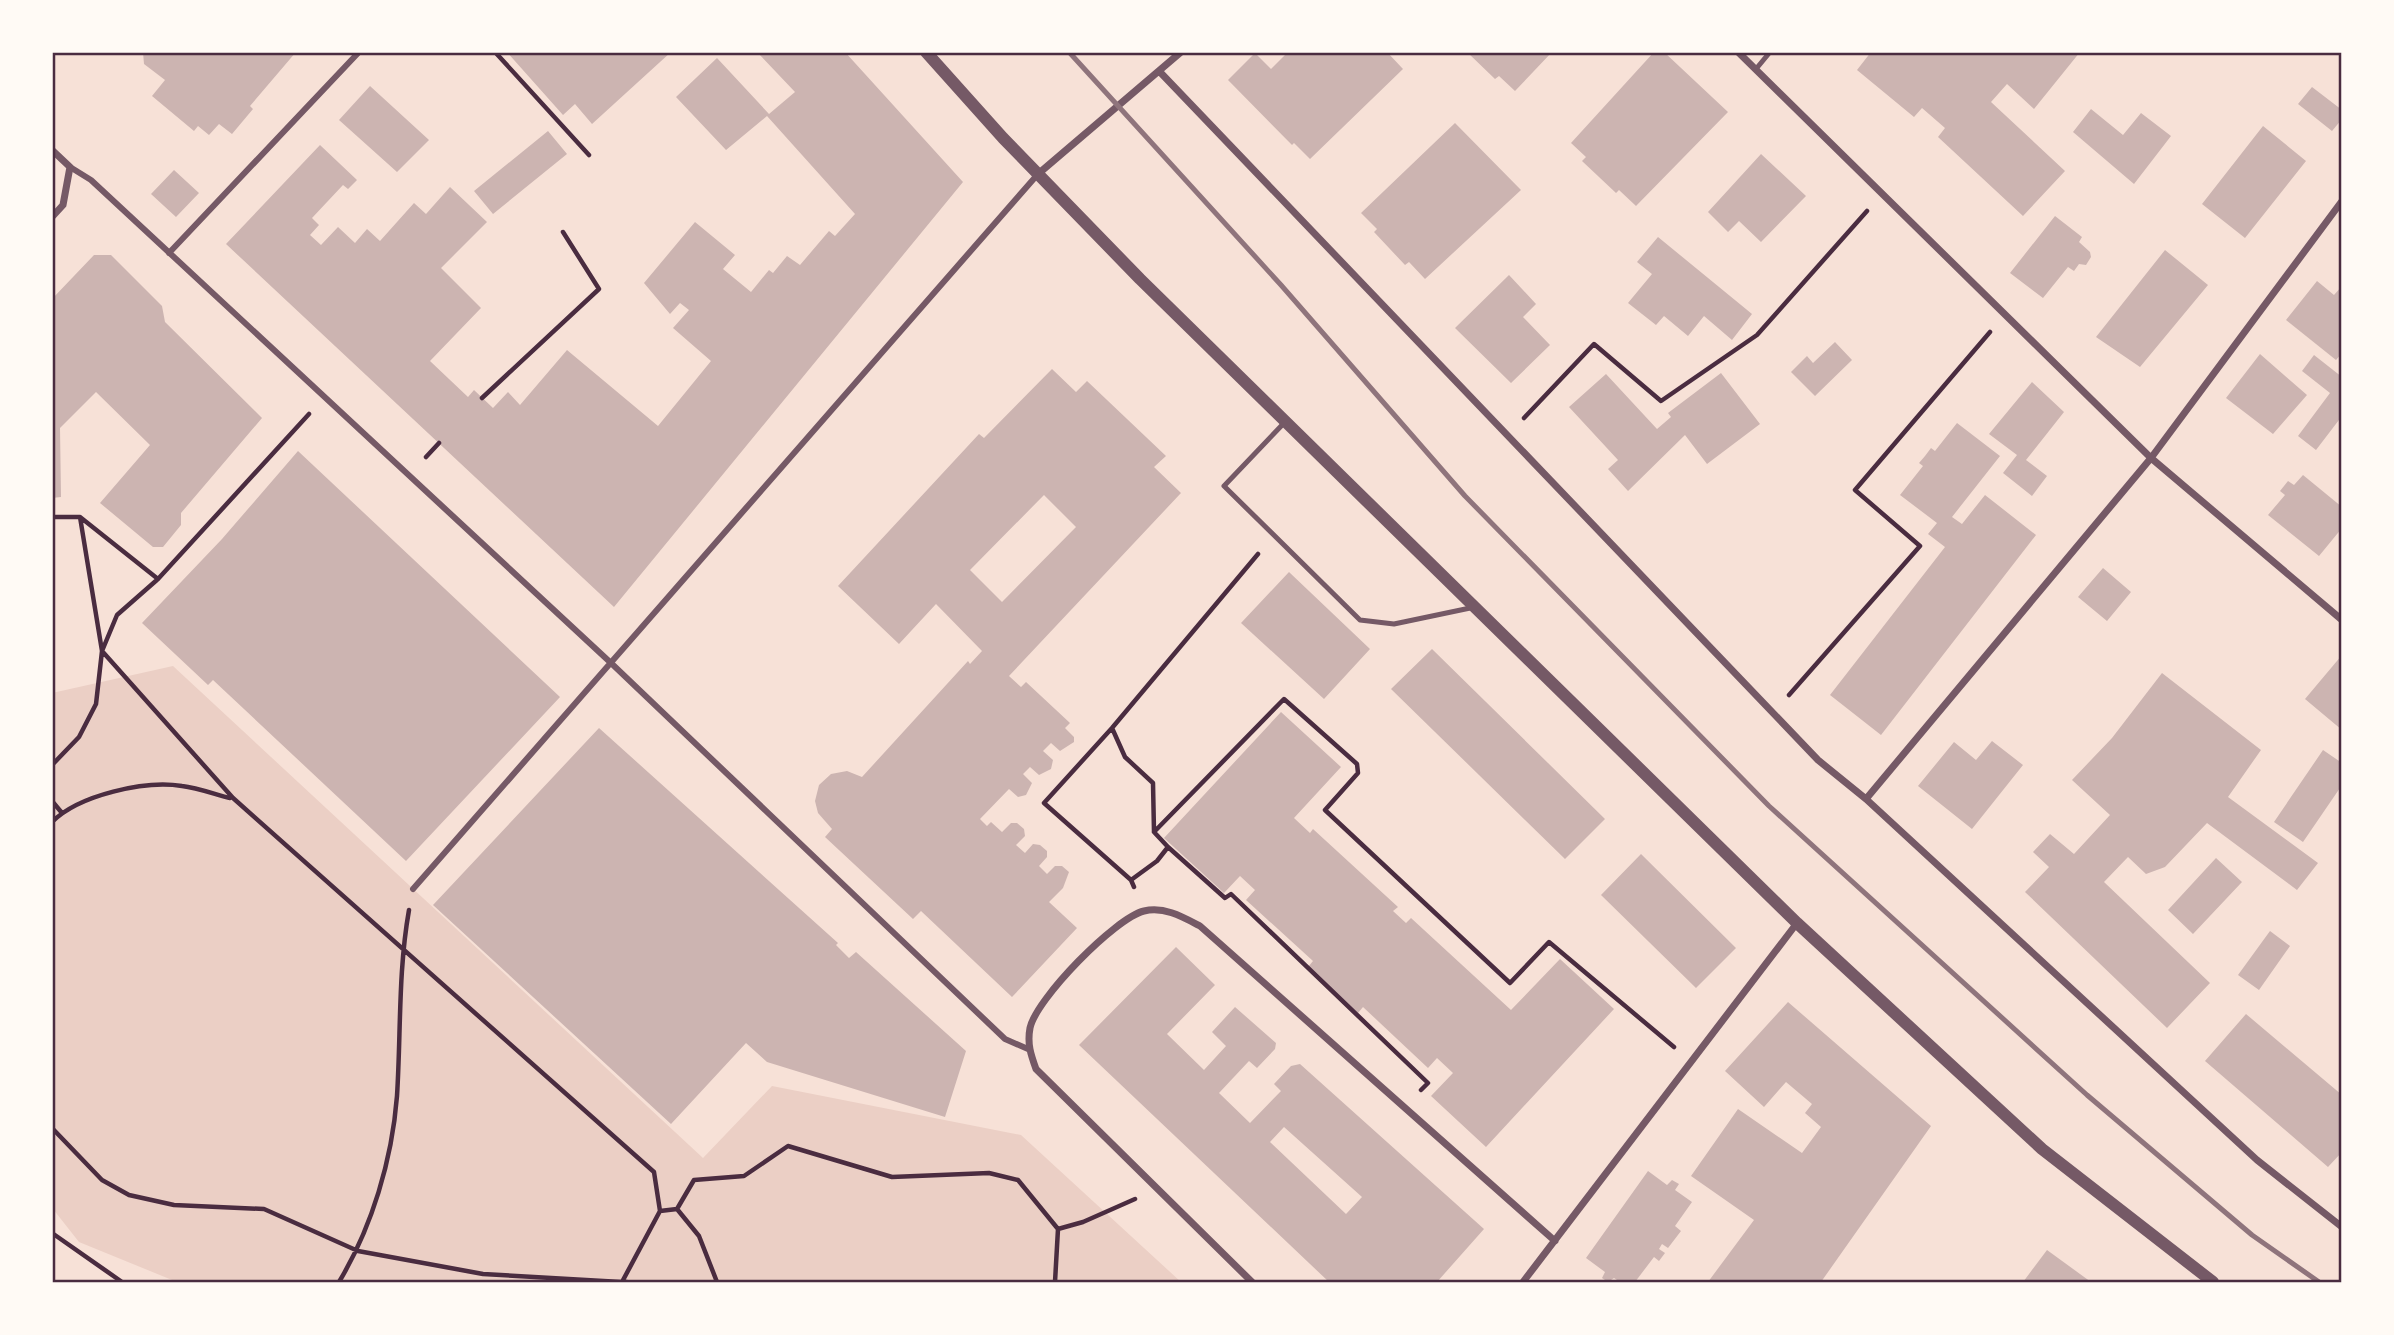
<svg xmlns="http://www.w3.org/2000/svg" width="2394" height="1335" viewBox="0 0 2394 1335" font-family="Signika,sans-serif">
	<rect width="100%" height="100%" fill="#f7e1d7"/>
	<path fill="#ebcfc5" d="M173,666l530,492 69,-72 249,49 160,147h-1004l-98,-40 -26,-33 -1,-516z"/>
	<path fill="#ccb4b1" fill-rule="evenodd" d="M143,52h153l-46,54 3,3 -21,25 -13,-10 -10,11 -11,-9 -4,5 -42,-35 13,-16 -21,-16z
		M507,52h164l-79,72 -17,-20 -12,11z
		M757,52h88l118,130 -349,425 -388,-363 94,-99 37,35 -9,9 -5,-4 -31,33 7,7 -9,10 11,10 17,-18 17,16 12,-14 13,12 34,-38 12,11 24,-27 37,35 -46,46 40,40 -51,53 38,36 6,-7 19,18 15,-16 12,13 47,-55 91,76 53,-65 -38,-33 16,-18 -9,-7 -10,11 -26,-31 51,-61 40,33 -12,14 28,23 18,-22 4,3 14,-17 13,9 29,-34 6,5 20,-22 -88,-98 -41,34 -50,-53 41,-39 52,56 26,-22z
		M1288,52h99l16,17 -93,90 -16,-16 -2,2 -64,-65 27,-27 16,16z
		M1467,52h85l-37,39 -16,-15 -4,3z
		M1654,52h10l64,60 -92,94 -17,-16 -3,3 -34,-32 4,-4 -15,-14z
		M1871,52h209l-46,57 -27,-25 -16,18 74,69 -42,45 -85,-79 7,-9 -23,-20 -8,9 -57,-47z
		M370,86l59,54 -32,32 -58,-52z
		M2312,87l30,23v9l-10,12 -34,-27z
		M2091,109l32,26 18,-22 30,23 -37,48 -61,-52z
		M1455,123l66,67 -96,89 -16,-17 -4,3 -31,-33 3,-3 -16,-16z
		M2263,126l43,35 -61,77 -43,-34z
		M548,131l19,23 -74,60 -19,-23z
		M1761,154l45,42 -45,46 -22,-21 -11,11 -20,-20z
		M174,170l25,23 -23,24 -25,-23z
		M2055,216l27,21 -3,5 11,10 1,5 -5,8 -7,-1 -5,7 -6,-4 -25,31 -33,-25z
		M1658,237l94,77 -20,26 -28,-24 -16,20 -24,-20 -8,9 -28,-22 24,-29 -15,-12z
		M2165,250l43,35 -68,82 -44,-30z
		M94,255h17l51,51 3,16 97,96 -81,95v12l-18,22h-10l-53,-44 50,-58 -54,-53 -36,36 1,69 -9,1v-199z
		M1509,275l27,29 -13,13 27,28 -39,38 -56,-55z
		M2317,281l17,14 8,-9v67l-6,7 -50,-40z
		M1835,342l17,18 -37,36 -24,-24 16,-16 6,7z
		M2260,354l47,41 -34,39 -47,-36z
		M2314,355l28,22v39l-26,34 -18,-14 32,-43 -28,-22z
		M1052,369l24,23 11,-11 79,75 -12,11 27,26 -172,183 12,11 5,-5 44,41 -5,5 9,9v5l-14,9 -9,-8 -8,8 10,9 -2,9 -12,6 -9,-8 -7,7 9,9 -6,12 -8,2 -9,-8 -29,30 7,7 4,-4 11,10 9,-9h6l7,6 1,7 -9,9 9,8 8,-9 7,1 7,6v6l-8,9 8,8 8,-8h7l7,6 -6,16 -14,14 28,26 -65,69 -91,-86 -8,8 -88,-82 7,-8 -14,-16 -3,-12 4,-16 12,-11 16,-3 15,6 106,-116 2,3 12,-13 -46,-47 -37,40 -61,-58 141,-152 5,4zM1044,495l32,32 -74,75 -32,-32z
		M1721,373l39,51 -53,40 -22,-29 -57,56 -20,-22 10,-9 -49,-53 37,-33 51,55 14,-12 -3,-4z
		M2032,382l32,30 -38,48 21,16 -15,20 -29,-23 14,-18 -28,-21z
		M1957,423l43,33 -48,61 10,7 23,-29 51,40 -155,200 -51,-40 115,-148 -17,-13 9,-11 -37,-28 23,-29 -4,-3 6,-7 6,-8 4,3z
		M298,451l262,246 -154,164 -193,-181 -5,5 -66,-62 80,-84z
		M2303,475l39,32v21l-23,28 -51,-41 17,-20 -5,-4 8,-10 6,4z
		M2103,568l28,24 -24,29 -29,-24z
		M1289,572l81,77 -46,50 -83,-76z
		M1432,649l173,170 -40,40 -174,-170z
		M2342,655v75l-37,-31z
		M2162,673l99,77 -33,47 90,66 -21,27 -90,-67 -42,44 -19,7 -18,-17 -24,25 106,101 -43,45 -142,-136 24,-25 -16,-15 17,-18 24,20 36,-39 -38,-35 40,-42z
		M1281,712l60,55 -47,51 16,15 3,-4 85,78 -5,4 13,12 5,-5 100,92 49,-51 54,50 -128,138 -55,-51 22,-23 -16,-15 -9,10 -65,-61 -5,6 -50,-46 5,-6 -67,-61 9,-10 -15,-14 -16,17 -60,-55z
		M599,728l239,215 -2,2 13,13 7,-6 110,99 -21,66 -178,-55 -21,-19 -75,81 -238,-219z
		M1992,741l31,24 -51,64 -54,-43 36,-44 22,18z
		M2323,750l19,13v22l-39,57 -29,-20z
		M1641,854l95,94 -40,40 -95,-93z
		M2216,858l26,24 -49,52 -25,-24z
		M2270,931l20,15 -31,44 -21,-15z
		M1176,947l39,38 -48,49 37,36 22,-24 -14,-14 23,-25 41,36 -1,6 -18,19 -8,-7 -30,32 31,30 31,-32 -7,-7 17,-18 9,-2 184,165 -47,53h-108l-250,-237zM1284,1127l78,70 -16,17 -76,-72z
		M1788,1002l143,124 -110,156h-113l46,-62 -63,-44 47,-67 64,44 19,-26 -16,-14 7,-9 -26,-22 -22,25 -39,-36z
		M2246,1014l96,81v57l-14,15 -123,-106z
		M1648,1171l19,14 5,-5 7,4 -4,6 17,12 -17,24 6,5 -13,17 -6,-4 -3,5 6,4 -6,8 -5,-4 -19,25h-15l-6,-4 -6,4 -6,-4 3,-6 -19,-14z
		M2047,1250l44,32h-68z"/>
	<g fill="none" stroke-linecap="round" stroke-linejoin="round">
		<path stroke="#4a2c40" stroke-width="4.5" d="M495,52l94,103
			M482,398l117,-109 -36,-57
			M1524,418l70,-74 67,57 96,-66 110,-124
			M426,457l13,-14
			M52,517h28l78,62
			M80,517l22,134 131,147 421,374 6,39 -38,71h5
			M1789,695l131,-149 -65,-56 135,-158
			M1112,728l13,29 28,26 1,49 14,15
			M52,765l27,-28 17,-33 6,-53 15,-36 41,-36 151,-165
			M52,801l10,12
			M52,822c27,-27 93,-42 130,-36 16,2 32,8 48,12
			M1154,832l130,-133 73,65 1,9 -33,37 185,173 39,-41 125,105
			M1131,880l-87,-77 68,-75 146,-174
			M1134,887l-3,-7 26,-19 11,-14 57,51 6,-4 197,189 -7,7
			M52,1128l50,52 27,15 45,10 90,4 94,42 125,23 138,8
			M677,1209l17,-29 50,-4 44,-30 104,31 97,-4 29,7 40,49 -3,53
			M660,1211l17,-2 22,27 18,46
			M1058,1229l25,-7 52,-23
			M52,1233l70,49
			M339,1282c33,-55 53,-122 58,-186 4,-63 1,-124 12,-186"/>
		<path stroke="#755966" stroke-width="5" d="M1756,69l14,-17
			M1285,422l-61,64 136,134 34,4 81,-17"/>
		<path stroke="#755966" stroke-width="6" d="M70,167l21,13 520,483 394,376 23,10
			M169,253l190,-201
			M413,889l625,-715"/>
		<path stroke="#755966" stroke-width="7" d="M1738,52l413,406 191,162
			M1159,71l659,689 48,39 391,361 85,67
			M52,150l18,17 -7,38 -11,12
			M1038,174l143,-122
			M1866,799l285,-341 191,-257
			M1252,1282l-216,-213c-5,-14 -9,-25 -6,-41 6,-29 85,-110 114,-117 20,-5 39,6 56,15l355,315
			M1523,1282l274,-359"/>
		<path stroke="#755966" stroke-width="12" d="M926,52l77,86 137,141 657,644 245,226 171,133"/>
		<path stroke="#8f747c" stroke-width="5" d="M1069,52l212,233 184,211 304,310 318,289 165,140 67,47"/>
	</g>
	<rect width="2394" height="1335" fill="none" stroke="#fffaf5" stroke-width="108"/>
	<rect x="54" y="54" width="2286" height="1227" fill="none" stroke="#4a2c40" stroke-width="2.5"/>
</svg>
